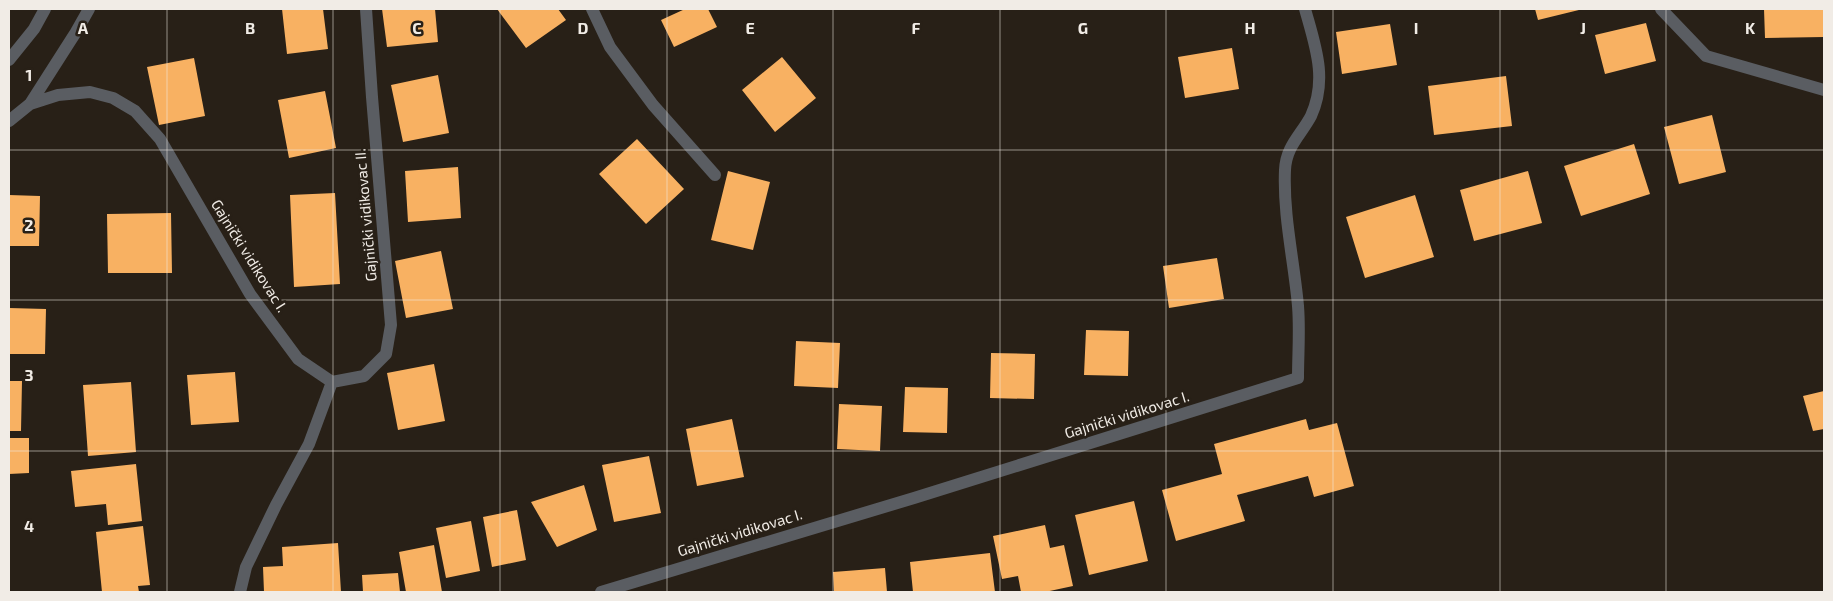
<svg xmlns="http://www.w3.org/2000/svg" width="1833" height="601" viewBox="0 0 1833 601" font-family="'Exo 2',sans-serif">
	<rect width="100%" height="100%" fill="#282017"/>
	<path fill="#f8b162" d="M282,9h41l5,40 -41,5z
		M382,9h53l3,33 -51,5z
		M497,9h61l8,11 -40,28z
		M685,9h23l9,18 -43,20 -13,-27z
		M1535,9h48l-45,11z
		M1764,9h60v28l-59,1z
		M1646,23l10,38 -51,13 -10,-39z
		M1390,24l7,41 -55,9 -6,-42z
		M1232,48l7,41 -54,9 -7,-41z
		M782,57l34,41 -41,34 -33,-42z
		M194,58l11,58 -46,9 -12,-58z
		M438,75l11,58 -46,9 -12,-57z
		M1506,76l6,50 -78,9 -6,-49z
		M325,91l11,57 -47,10 -11,-58z
		M1712,115l14,57 -47,12 -15,-57z
		M637,139l47,50 -38,35 -47,-50z
		M1634,144l16,50 -69,22 -17,-50z
		M458,167l3,51 -53,4 -3,-51z
		M728,171l42,11 -17,68 -42,-10z
		M1528,171l14,52 -68,18 -14,-51z
		M335,193l5,91 -46,3 -4,-92z
		M9,195l31,1 -1,50h-30z
		M1415,195l19,62 -69,21 -19,-61z
		M171,213l1,60h-64l-1,-59z
		M441,251l12,58 -47,9 -11,-57z
		M1217,258l7,41 -55,9 -6,-42z
		M9,308l37,1 -1,45h-36z
		M1086,330l43,1 -1,45 -44,-1z
		M796,341l44,2 -2,45 -44,-2z
		M991,353l44,1 -1,45 -44,-1z
		M434,364l11,57 -47,9 -11,-57z
		M235,372l4,50 -48,3 -4,-50z
		M9,381h13l-1,50h-12z
		M131,382l5,70 -48,4 -5,-71z
		M905,387l43,1 -1,45 -44,-1z
		M1824,391v38l-11,2 -10,-35z
		M839,404l43,2 -2,45 -43,-2z
		M732,419l12,58 -47,9 -11,-57z
		M1306,419l3,11 28,-7 17,63 -40,11 -6,-21 -71,19 8,26 -69,20 -14,-51 60,-16 -8,-30z
		M9,438h20v35l-20,1z
		M649,456l12,57 -47,9 -12,-57z
		M136,464l6,57 -34,4 -2,-21 -31,3 -4,-36z
		M584,485l13,45 -40,17 -26,-45z
		M1134,501l14,60 -59,14 -14,-60z
		M517,510l9,50 -34,7 -9,-50z
		M471,521l9,50 -34,7 -10,-50z
		M1045,525l5,23 14,-3 9,41 -28,6h-24l-3,-16 -16,3 -9,-43z
		M143,526l7,59 -12,1 1,6h-37l-6,-60z
		M338,543l3,49h-77l-1,-25 20,-1 -1,-19z
		M434,545l8,47h-36l-7,-40z
		M990,553l5,39h-82l-3,-30z
		M885,568l2,24h-53l-1,-20z
		M398,573l2,19h-37l-1,-17z"/>
	<g fill="none" stroke-linecap="round" stroke-linejoin="round">
		<path stroke="#5a5d62" stroke-width="12" d="M592,9l18,38 43,58 62,70
			M1661,9l45,47 118,34
			M9,60l25,-31 11,-20
			M30,104l28,-9 32,-3 23,6 22,13 25,28 90,155 48,65 34,23
			M9,121l21,-17 46,-72 13,-23
			M332,382l32,-6 22,-22 5,-29 -19,-228 -6,-88
			M240,592l6,-25 30,-62 33,-61 23,-62
			M601,592l313,-94 384,-120c0,-24 2,-48 0,-72 -4,-45 -15,-91 -13,-136 1,-24 16,-35 26,-54 17,-37 4,-71 -6,-107"/>
	</g>
	<path fill="none" stroke="#f1ece6" stroke-width="1" stroke-opacity="0.55" d="M167,9v583M333,9v583M500,9v583M667,9v583M833,9v583M1000,9v583M1166,9v583M1333,9v583M1500,9v583M1666,9v583M9,150h1815M9,300h1815M9,451h1815"/>
	<g text-anchor="middle" stroke-width="5" stroke-linejoin="round" paint-order="stroke">
		<g font-size="15" fill="#f1ece6" stroke="#282017">
			<text transform="translate(366 215) rotate(-95)" y="5">Gajnički vidikovac II.</text>
			<text transform="translate(249 256) rotate(58)" y="5">Gajnički vidikovac I.</text>
			<text transform="translate(1127 415) rotate(-17)" y="5">Gajnički vidikovac I.</text>
			<text transform="translate(740 533) rotate(-17)" y="5">Gajnički vidikovac I.</text>
		</g>
	</g>
	<g font-size="16" text-anchor="middle" font-weight="bold" fill="#f1ece6" stroke="#282017" stroke-width="5" stroke-linejoin="round" paint-order="stroke">
		<text x="83" y="34">A</text>
		<text x="250" y="34">B</text>
		<text x="417" y="34">C</text>
		<text x="583" y="34">D</text>
		<text x="750" y="34">E</text>
		<text x="916" y="34">F</text>
		<text x="1083" y="34">G</text>
		<text x="1250" y="34">H</text>
		<text x="1416" y="34">I</text>
		<text x="1583" y="34">J</text>
		<text x="1750" y="34">K</text>
		<text x="29" y="81">1</text>
		<text x="29" y="231">2</text>
		<text x="29" y="381">3</text>
		<text x="29" y="532">4</text>
	</g>
	<rect width="1833" height="601" fill="none" stroke="#f1ece6" stroke-width="20"/>
</svg>
